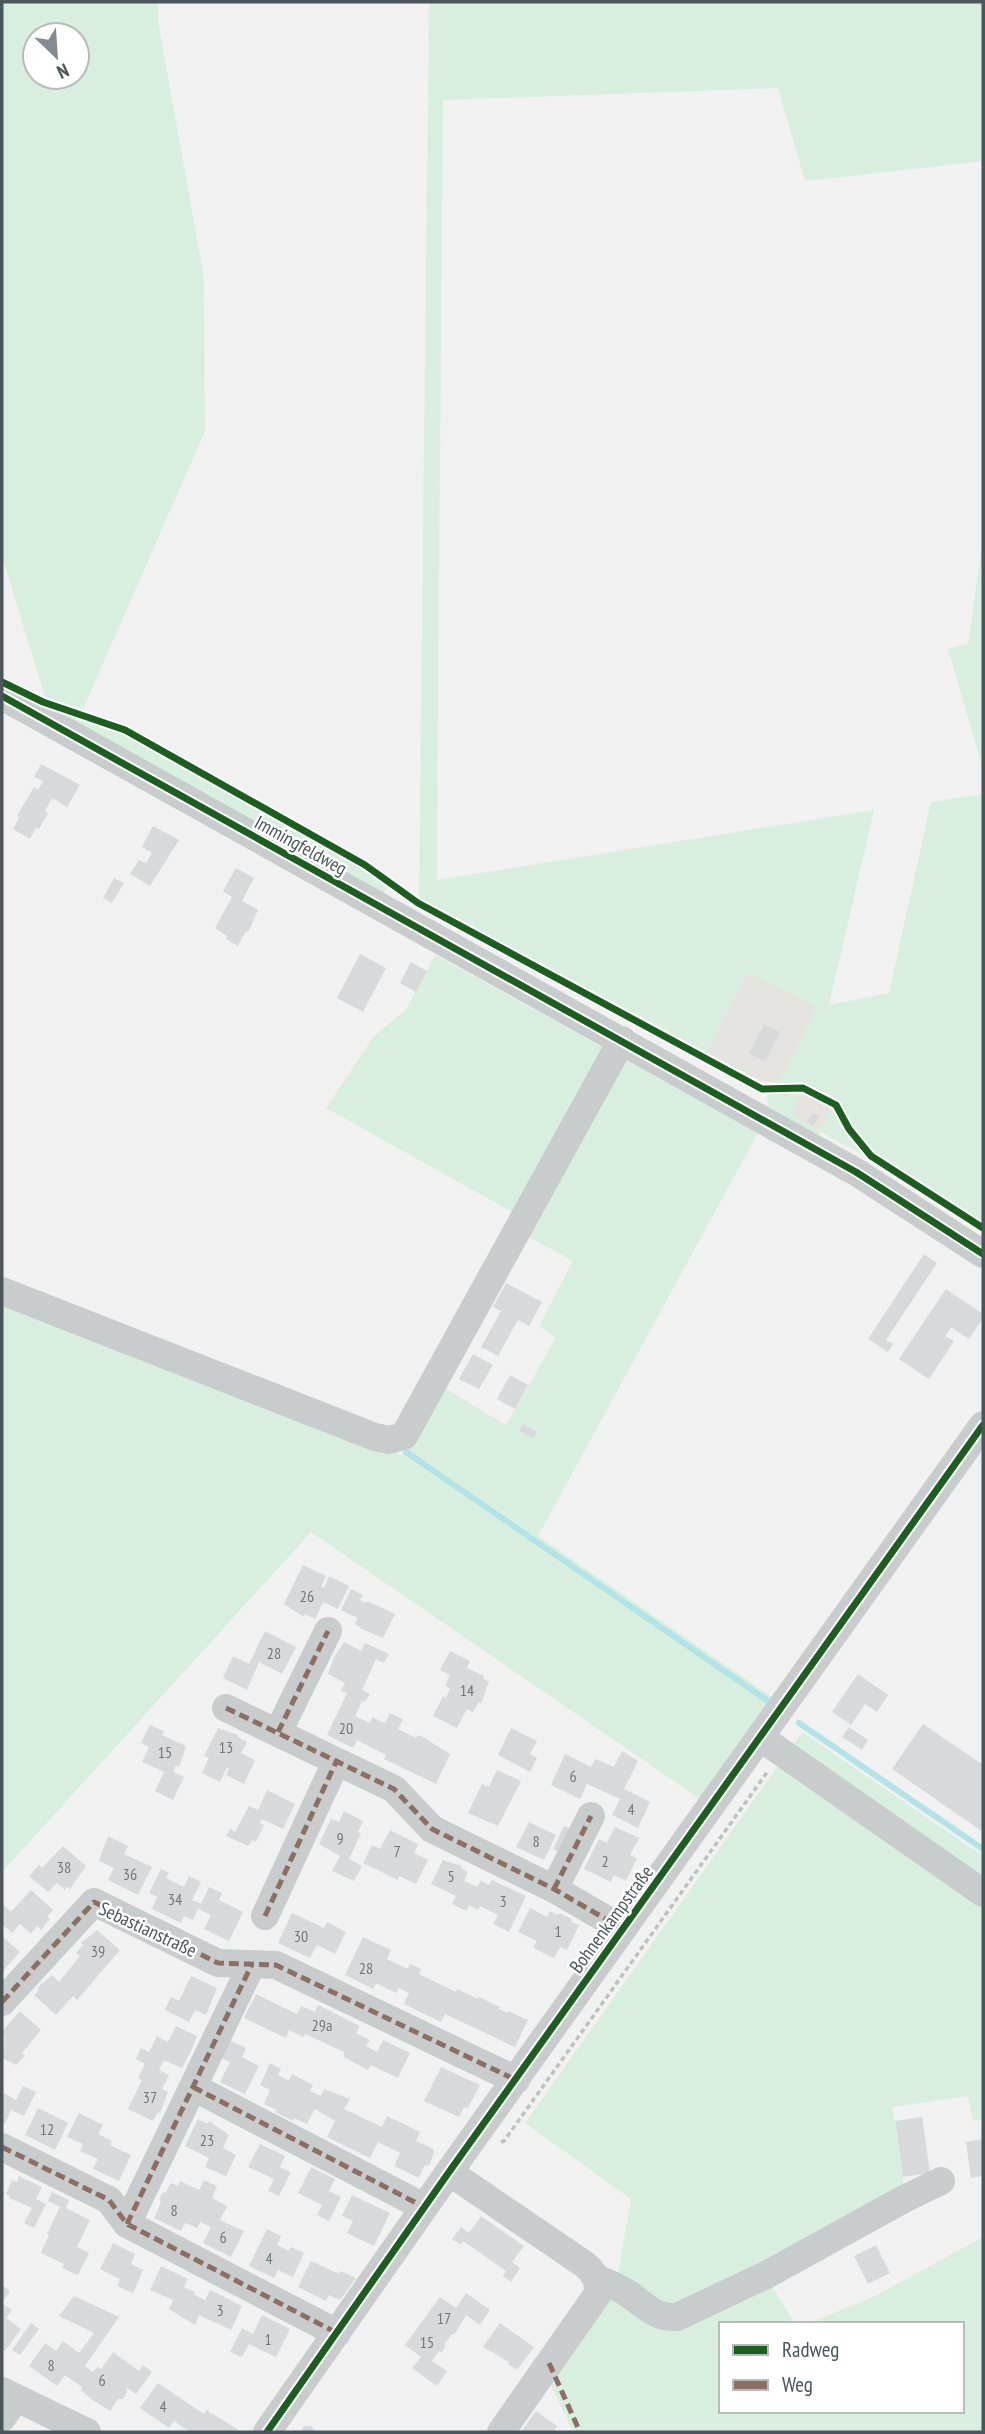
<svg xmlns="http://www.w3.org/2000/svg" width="985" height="2434" viewBox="0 0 985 2434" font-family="'PT Sans Narrow',sans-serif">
	<rect width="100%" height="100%" fill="#f1f1f1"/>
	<path fill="#e5e3df" d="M747,972l70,35 -38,76 -19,-2 -54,-29z
		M802,1091l30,16 -12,24 -30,-16z"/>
	<path fill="#d8eede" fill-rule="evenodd" d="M2,2h156v19l46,257 1,153 -122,278 -38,-12 -43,-141zM35,35h42v42h-42z
		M429,2h554v159l-178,20 -27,-93 -335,12 -6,720v60l437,-70 -45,195 60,-12 42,-191 52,-8v428l-106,-69 -13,-11 -28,-43 -28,-14 -29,-2 38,-76 -70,-35 -41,80 -287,-155z
		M983,538v231l-35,-120 20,-5z
		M44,706l78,27 254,143 13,10 -6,7z
		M435,955l171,94 -90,165 -190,-106 48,-72 32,-26z
		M620,1057l138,76 -220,403 234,161 -72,102 -389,-267 -309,340v-574l386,149 13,9 7,-9 33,-61 65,39 50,-87 -17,-12 34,-65 -49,-27z
		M802,1091l-11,24 29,16 12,-24 29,47 -40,-22 -5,6 -49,-26 1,-20z
		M802,1732l181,124v263l-10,2 -5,-25 -76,11 11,70v17l-221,119 -65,-33 14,-81 -106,-76z
		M983,2237v192l-7,3h-403l-25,-53 63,-90 47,31 109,-42 28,46h-74v87h241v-87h-155l68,-28z"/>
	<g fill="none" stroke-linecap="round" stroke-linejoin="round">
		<path stroke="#b1e3e7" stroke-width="6" d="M406,1452l362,249
			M799,1723l184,126"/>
	</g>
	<path fill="#d7d9da" d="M41,764l39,21 -13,22 -15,-9 -7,13 3,2 -9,16 -3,-1 -6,11 -17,-10 6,-11 -2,-2 17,-29 4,3 5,-9 -9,-4z
		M153,826l26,14 -29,46 -20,-12 9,-14 7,3 6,-10 -10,-6z
		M236,868l18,10 -12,23 16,9 -10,22 -2,-1 -8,15 -12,-7 1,-3 -12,-8 17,-31 -9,-6z
		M114,878l10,5 -12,20 -9,-5z
		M360,954l26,14 -23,44 -26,-14z
		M411,962l16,9 -11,21 -16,-9z
		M764,1024l16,8 -15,29 -16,-7z
		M812,1113l7,3 -5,10 -7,-4z
		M924,1254l13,9 -51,77 7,4 -5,8 -20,-13z
		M506,1283l36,19 -13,24 -11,-6 -20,36 -17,-9 20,-36 -8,-4z
		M946,1289l37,25v4l-14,21 -18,-12 -6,9 9,5 -25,38 -30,-20z
		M473,1354l20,11 -14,24 -20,-10z
		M510,1375l18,10 -13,24 -18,-10z
		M523,1424l14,8 -4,6 -14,-7z
		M303,1565l23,11 -5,11 3,1 5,-12 20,10 -11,23 -15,-7 -8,17 -10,-5 -1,3 -20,-13z
		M351,1589l12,6 -3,5 6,3 1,-2 28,13 -12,24 -21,-9 -7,-5 3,-6 -17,-8z
		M265,1631l31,16 -14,27 -23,-12 -12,28 -24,-12 10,-22 16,8z
		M344,1642l17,9 4,-8 24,11 -5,9 -8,-4 -14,31 8,4 -5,8 -3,-1 -7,15 15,7 2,-6 13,6 5,-10 13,6 -5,10 18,9 2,-3 8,4 24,15 -14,30 -52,-25 2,-4 -29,-15 -4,8 -26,-13 20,-42 -6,-2 4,-8 -17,-9 6,-17z
		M450,1651l20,10 -3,7 17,8 -1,3 6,2 -8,22 -2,-1 -6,10 -6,-3 -10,19 -24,-12 10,-20 3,2 4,-10 -5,-2 5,-11 -10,-5z
		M858,1674l30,21 -11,17 -12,-8 -14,21 -19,-13z
		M923,1724l60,41v67l-91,-63z
		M150,1725l14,6 -2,4 24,11 -7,21 -3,-2 -3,7 11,5 -11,23 -18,-9 9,-19 -22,-10 7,-15 -8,-4z
		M849,1727l19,13 -6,10 -20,-13z
		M218,1728l20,7v2l9,5 -6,11 14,7 -11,24 -18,-9 3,-7 -2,-1 -7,15 -18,-9 7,-15 -5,-2z
		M511,1728l26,13 -7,13 7,4 -7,14 -32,-17z
		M622,1751l16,10 -14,28 26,13 -12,26 -26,-13 8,-16 -33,-15 -7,15 -29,-14 14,-31 26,13 4,-8 19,8z
		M497,1770l24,11 -23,45 -30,-13 14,-29 7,3z
		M267,1790l28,14 -12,25 -21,-10 -2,4 4,2 -8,17 -4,-2 -4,6 -22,-10 4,-7 5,3 14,-26 9,4z
		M344,1811l19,10 -5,11 3,1 -12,26 13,7 -8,15 -22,-10 8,-15 -21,-12 12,-25 8,3z
		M529,1822l27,13 -12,25 -28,-13z
		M564,1826l8,3 -12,24 -7,-4z
		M615,1827l24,11 -9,17 7,3 -11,23 -12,-6 -3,7 -27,-13 15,-30 8,4z
		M390,1830l28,14 -4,9 14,7 -12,24 -17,-8 -1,4 -35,-17 9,-18 8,4z
		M108,1836l20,10 -4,8 28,13 -14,28 -30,-15 6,-12 -15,-7z
		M63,1846l23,20 -16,23 -3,-2 -2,3 -8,-7 -9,9 -19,-16 10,-11 3,3z
		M443,1860l19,6 -1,2 7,4 -4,9 13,6 4,-6 8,4 3,-5 34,16 -17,36 -16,-8 5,-9 -18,-9 -2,4 -9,-5 -3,6 -14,-7 4,-8 -25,-12z
		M161,1869l8,4 -3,5 18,9 5,-11 12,6 -9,18 9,4 8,-17 13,6 -3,7 24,12 -14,29 -25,-12 7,-14 -13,-6 -5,11 -9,-4 -3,7 -29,-14 5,-12 -8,-4z
		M31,1890l22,20 -6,7 3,2 -9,11 -4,-4 -6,8 -11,-10 -8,9 -10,-9v-21l9,9z
		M530,1908l17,9 3,-6 8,4 1,-2 13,6 -1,3 8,3 -12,25 -7,-3 -6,11 -21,-10 4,-7 -19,-9z
		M292,1913l32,15 3,-6 19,10 -11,22 -18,-9 -7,13 -32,-15z
		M97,1930l23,20 -43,50 -4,-4 -17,19 -22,-20 5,-5 -2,-2 15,-13 7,7 21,-26 -4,-3 7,-8 -2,-2z
		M2,1936l18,16 -18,20z
		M363,1937l28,13 -4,9 21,10 2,-5 11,5 -2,5 37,18 1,-3 21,10 1,-2 21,10 -1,2 8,4 1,-2 20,9 -13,27 -70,-33 -4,8 -37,-18 5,-11 -10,-5 -3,5 -20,-10 -3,6 -28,-14z
		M191,1976l26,12 -11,27 -11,-5 -6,12 -24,-12 6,-13 8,4z
		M256,1994l41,20 4,-8 14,6 3,-7 42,21 -4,7 14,7 -4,6 11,6 6,-12 27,13 -12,25 -27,-13 -3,5 -24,-13v-5l-39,-18 -1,3 -15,-7 -3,8 -42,-20z
		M20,2011l21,19 -19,23 3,3 -9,9 -14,-7v-16l3,-3 -3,-3v-5z
		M176,2026l21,10 -5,13 -10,19 -18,-8 -5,10 10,5 -7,14 6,3 -8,21 -2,-1 -5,9 -25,-12 14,-29 -4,-2 7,-14 -9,-5 5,-11 8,4 8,-16 11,6z
		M227,2039l19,9 -4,9 17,9 -14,28 -25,-12 10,-20 -11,-5z
		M270,2063l11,6 -3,6 11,6 3,-7 21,11 -3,6 11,5 3,-7 26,10 -6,10 38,18 5,-11 33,16 -4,9 17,8 1,4 -5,12 -5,1 -5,12 -25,-12 6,-13 -22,-11 -8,16 -43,-21 8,-16 -20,-12 -8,15 -13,-6 -1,3 -18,-9 2,-2 -13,-6 6,-14 -10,-5z
		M441,2067l39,18 -12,23 -4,-1 -5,10 -35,-16z
		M23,2086l13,6 -12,24 -13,-6 -6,14 -3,-2v-30l14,8z
		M38,2108l30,15 -13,27 -30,-15z
		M79,2113l24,12 -5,9 14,7 -2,4 21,10 -12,26 -26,-12 5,-10 -18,-8 3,-7 -16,-7z
		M922,2117l8,56 -27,4 -8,-56z
		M198,2119l10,5 1,-3 20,14 -6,13 13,7 -10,21 -21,-9 4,-9 -24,-12z
		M983,2139v37l-12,2 -5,-36z
		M260,2144l25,12 -5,11 11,5 -12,24 -11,-5 6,-12 -26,-12z
		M311,2167l24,12 -6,12 12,6 -12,24 -12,-6 5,-10 -24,-12z
		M19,2176l23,11 -6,12 10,5 -12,24 -10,-5 8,-15 -23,-10 1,-2 -4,-2 6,-14 5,2z
		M204,2180l13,6 -5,12 15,8 -7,14 24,11 -13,26 -28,-14 8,-16 -11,-5 -3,6 -12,-5 -4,8 -27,-13 7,-16 -2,-3 3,-6 4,-1 5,-9 7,3 2,-5 19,9z
		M52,2192l17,8 -3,8 24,12 -13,27 12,6 -11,22 -16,-7 2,-4 -23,-11 8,-18 -2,-1 13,-27 -12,-6z
		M352,2195l38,18 -16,33 -27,-13 6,-12 -11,-5z
		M481,2216l43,30 -12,16 8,6 -9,14 -8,-6 3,-5 -43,-30 -2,4 -9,-6 9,-12 8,6z
		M267,2229l14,7 -4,9 12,6 2,-4 13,6 -11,24 -15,-7 -4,8 -25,-12z
		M113,2243l22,11 -4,10 12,6 -10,23 -16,-7 3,-7 -20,-10z
		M876,2245l14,28 -22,11 -14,-28z
		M311,2261l28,13 1,-3 16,7 -16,22 -11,-5 -3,6 -28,-14z
		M161,2266l27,13 -4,8 11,5 -1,3 11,5 5,-10 32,16 -11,24 -32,-15 -4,10 -26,-16 4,-9 -23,-10z
		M2,2285l8,6 -8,12 10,7 -6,8 15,11 -16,22 -3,-2z
		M466,2293l24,17 -10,15 -14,-10 -12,20 -2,-1 -8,11 2,1 -5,7 -2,-2 -7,10 15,10 -10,15 -25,-18 9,-11 -16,-12 35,-48 16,11z
		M74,2296l45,21 -34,49 8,6 4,-5 4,2 12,-17 26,19 4,-6 9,7 -16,22 -10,-7 1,5 -4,7h-5l-8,12 -19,-12 -10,-9 1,-3 -17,-12 -8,11 -28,-20 16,-23 11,8 7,-10 16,12 15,-20 -35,-17z
		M262,2315l28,14 -14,28 -27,-13 -7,13 -12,-5 12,-24 11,6z
		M31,2323l8,6 -19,26 -8,-5z
		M500,2323l34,24 -17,23 -9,-6 1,-2 -26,-15z
		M158,2383l46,31 4,-5 1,3 28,17 -2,3h-45l-16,-11 -5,7 -29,-20z
		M536,2411l21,15 -4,6h-32z
		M304,2426h7l5,6h-15z"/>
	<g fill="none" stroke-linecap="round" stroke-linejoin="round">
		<path stroke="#b9c3bf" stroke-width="3.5" stroke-dasharray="5 3.5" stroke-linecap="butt" d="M501,2142l3,-1 264,-370"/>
		<path stroke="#c9cccc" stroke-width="28" d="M2,696l854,476 127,82
			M2,1291l373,146 14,3 15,-4 218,-396
			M226,1708l168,81 38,40 122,60 69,40
			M278,1732l50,-101
			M761,1738l222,155
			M554,1889l37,-73
			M265,1916l71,-154
			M2,2002l92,-100 124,61 58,2 240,115
			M193,2087l231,120
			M2,2147l107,53 18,24 210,109
			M449,2172l135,92c10,8 16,17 13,31l-96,137
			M127,2224l125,-260
			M597,2278c10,5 21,9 30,15 17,11 28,26 50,24l91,-43 136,-75 37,-18
			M2,2391l85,41
			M2,2418l14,-20
			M267,2432l182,-260 534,-747"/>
		<path stroke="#8d6e63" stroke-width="5" stroke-dasharray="10 5" stroke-linecap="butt" d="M226,1708l168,81 38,40 122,60 69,40
			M278,1732l50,-101
			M554,1889l37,-73
			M265,1916l71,-154
			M2,2002l92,-100 124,61 58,2 240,115
			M193,2087l231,120
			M2,2147l107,53 18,24 210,109
			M127,2224l125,-260
			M549,2363l31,69"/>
		<g stroke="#fff" stroke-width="11">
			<path id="cycleway" d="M2,682l41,20 82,28 240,135 53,38 344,186 41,-1 33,17 13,24 22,27 112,72
				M2,696l854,476 127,82
				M267,2432l182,-260 534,-747"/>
		</g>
		<use href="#cycleway" stroke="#1b5e20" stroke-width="7"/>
	</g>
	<g text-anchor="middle" stroke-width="5" stroke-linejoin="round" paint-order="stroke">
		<g font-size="16" fill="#6f787d">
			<text x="307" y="1602">26</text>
			<text x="274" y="1659">28</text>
			<text x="467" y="1696">14</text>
			<text x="346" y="1734">20</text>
			<text x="226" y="1753">13</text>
			<text x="165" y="1758">15</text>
			<text x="573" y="1782">6</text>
			<text x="631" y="1815">4</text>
			<text x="340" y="1844">9</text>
			<text x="536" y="1847">8</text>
			<text x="397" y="1857">7</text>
			<text x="605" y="1867">2</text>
			<text x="64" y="1873">38</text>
			<text x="130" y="1880">36</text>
			<text x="451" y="1882">5</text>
			<text x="175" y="1905">34</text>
			<text x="503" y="1907">3</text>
			<text x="558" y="1937">1</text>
			<text x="301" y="1942">30</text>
			<text x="98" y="1957">39</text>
			<text x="366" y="1974">28</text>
			<text x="322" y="2031">29a</text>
			<text x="150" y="2103">37</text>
			<text x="47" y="2135">12</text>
			<text x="207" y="2146">23</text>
			<text x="174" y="2216">8</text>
			<text x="223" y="2243">6</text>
			<text x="269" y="2264">4</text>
			<text x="220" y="2316">3</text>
			<text x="444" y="2324">17</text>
			<text x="268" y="2345">1</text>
			<text x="427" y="2348">15</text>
			<text x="51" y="2371">8</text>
			<text x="102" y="2386">6</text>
			<text x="163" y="2412">4</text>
		</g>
		<g font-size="19" fill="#4a565c" stroke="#fff">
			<text transform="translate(301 845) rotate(29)" y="7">Immingfeldweg</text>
			<text transform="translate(611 1919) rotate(-54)" y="7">Bohnenkampstraße</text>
			<text transform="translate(148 1929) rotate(25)" y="7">Sebastianstraße</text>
		</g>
	</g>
	<rect width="985" height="2434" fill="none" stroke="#4a565c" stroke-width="7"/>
	<rect x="719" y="2322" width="245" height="91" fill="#ffffff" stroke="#b7bbbe" stroke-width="2"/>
	<rect x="733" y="2345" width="35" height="10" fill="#1b5e20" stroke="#b7bbbe" stroke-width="2"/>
	<text x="782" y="2357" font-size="21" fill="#4a565c">Radweg</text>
	<rect x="733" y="2380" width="35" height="10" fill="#8d6e63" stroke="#b7bbbe" stroke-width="2"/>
	<text x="782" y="2392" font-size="21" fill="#4a565c">Weg</text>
	<g transform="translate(56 56) rotate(155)"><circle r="33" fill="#ffffff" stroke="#b7bbbe" stroke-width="2"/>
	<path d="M0-5L12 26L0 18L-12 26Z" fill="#848c90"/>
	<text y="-10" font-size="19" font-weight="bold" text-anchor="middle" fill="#4a565c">N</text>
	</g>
</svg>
